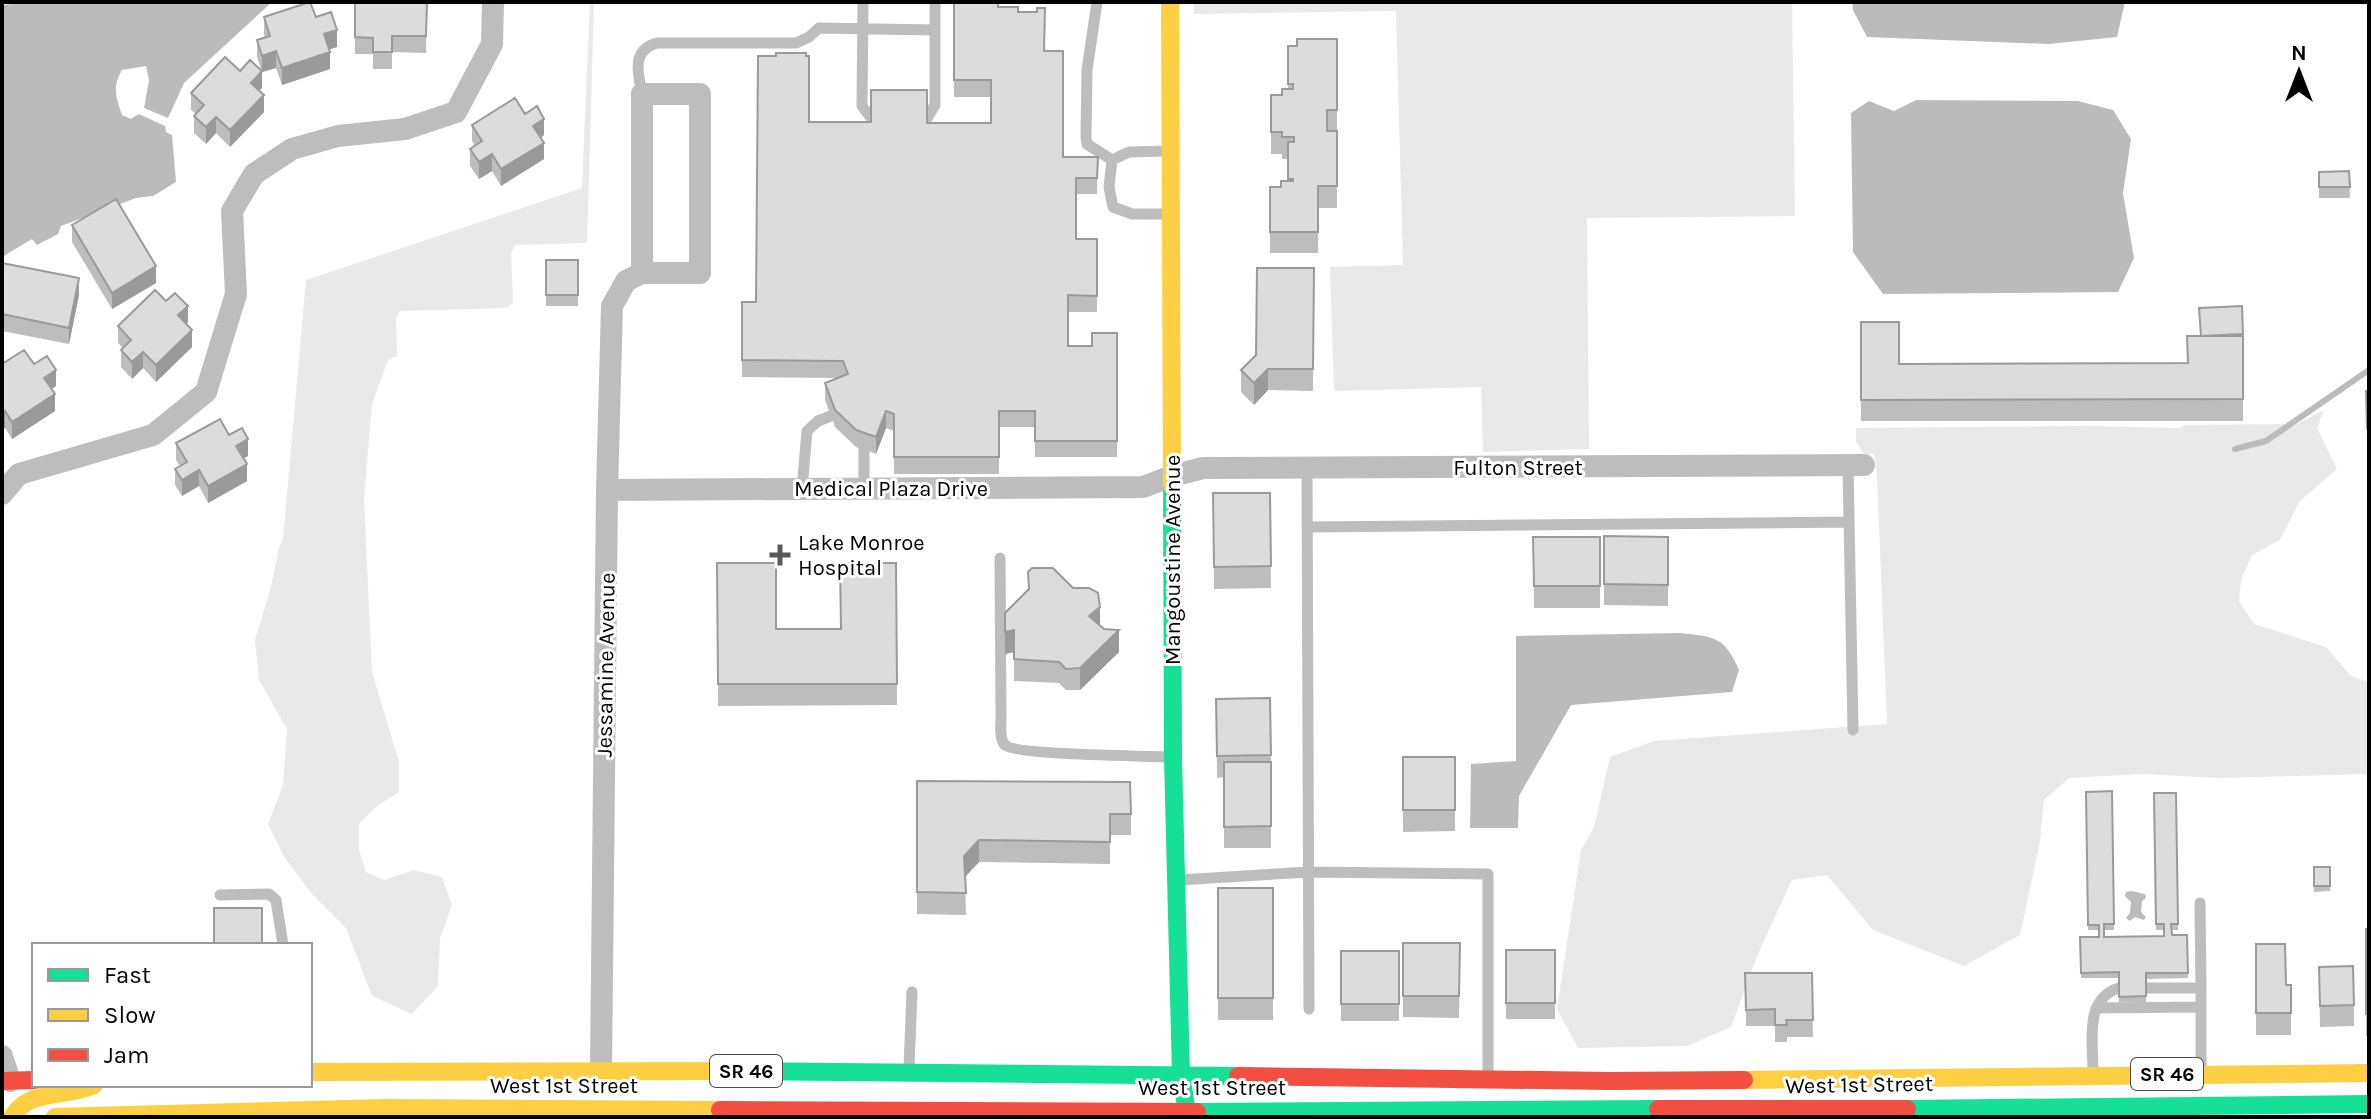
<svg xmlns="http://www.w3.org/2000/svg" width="2371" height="1119" viewBox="0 0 2371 1119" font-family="Karla,sans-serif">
	<rect width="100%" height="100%" fill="#fff"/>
	<path fill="#e9e9e9" d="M590,2h4l-7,241 -72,2 -4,8 2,49 -6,6 -107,3 -4,8 1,37 -9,4 -16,44 -8,94 8,174 27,90v30l-22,14 -18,18v26l7,22 18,8 30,-10 28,7 10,28 -12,33 -2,48 -26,28 -40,-18 -26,-68 -35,-35 -28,-38 -15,-31 15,-39 4,-56 -28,-49 -4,-40 16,-53 8,-40 4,-8 23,-259 276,-92z
		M1194,2h598l3,214 -208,2 2,231 -106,3 -2,-65 -147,4 -4,-124 73,-2 -7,-254 -202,3z
		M2324,410l-7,18 20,41 -37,32 -20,39 -28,15 -11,25 -2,21 15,23 72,23 25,29 18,6v92l-150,4 -76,-4 -74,4 -25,22 -4,41 -20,94 -56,31 -91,-36 -46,-55 -35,5 -35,76 -26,71 -44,19 -109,2 -21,-39 24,-159 13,-23 16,-70 44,-16 233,-17 -10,-249 -3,-21h-10l-8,-12v-14l229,-2 94,2 6,-3 112,-1z"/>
	<path fill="#bbb" d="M36,2h236l-88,81 -16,35 -24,-10 5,-28 -3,-14 -24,4c-10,17 -6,27 0,45l9,4 8,-5 26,12 1,6 6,3 4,47 -23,14 -17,2 -75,28 -3,8 -21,11 -5,-6 -30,18v-252z
		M1852,2h273l-8,35 -68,7 -182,-7 -14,-27z
		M1916,100l162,1 35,9 18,29 -8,54 11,65 -16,34 -235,2 -30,-42 -2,-139 18,-12 25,10z
		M1680,633c35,4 44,3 59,37l-7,22 -161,13 -52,91 -1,32h-48l1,-64 45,-3v-125z
		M2131,891l14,3 1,4 -4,3 -1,11 5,5 -2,3 -9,-3 -5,4 -4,-3 4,-5 1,-11 -6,-6 1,-4z"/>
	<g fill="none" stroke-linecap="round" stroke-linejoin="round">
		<path stroke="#bbb" stroke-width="6" d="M2235,449l31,-8 103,-71"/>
		<path stroke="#bdbdbd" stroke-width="11" d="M863,2l-1,104 9,12
			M1097,2l-10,68 -1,67 1,7 25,16
			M642,94c-4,-21 -11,-44 15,-51h139l13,-6 10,-9 116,2
			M927,118l8,-13v-103
			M1168,214h-36l-19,-7 -4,-20 3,-27 17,-8 41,-1
			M1848,465l5,265
			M1307,468l2,541
			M802,489l5,-58 11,-10 13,-5
			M864,489v-40
			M1307,527l542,-5
			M1000,558l1,157c0,9 -2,24 4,30 9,10 145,11 167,12
			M1179,880l129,-8 180,2v201
			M220,895l49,-1 7,6 7,45
			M2200,903l1,85
			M2146,988h55v85
			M2096,1008l105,-1
			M909,1067l3,-75
			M2093,1071c0,-30 -9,-72 26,-83"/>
		<path stroke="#bdbdbd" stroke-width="22" d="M607,490l536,-3 29,-11 31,-8 661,-3
			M2,494l17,-20 134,-39 53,-43 30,-98 -4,-83 22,-37 38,-25 46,-13 67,-7 51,-17 36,-68 1,-42
			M2,1056l8,25
			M601,1071l6,-581 5,-184 14,-25 16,-8h58v-179h-58v179"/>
		<path stroke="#16e098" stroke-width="18" d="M1172,486l1,271 8,318 6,37
			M747,1071l491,5
			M1907,1109l462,-5
			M1197,1112l461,-3"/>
		<path stroke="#ffcf43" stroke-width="18" d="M1170,2l2,484
			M310,1072l437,-1
			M1744,1080l625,-7
			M12,1117c18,-29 54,-19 82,-32
			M55,1117l329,-9 336,2"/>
		<path stroke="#f24e42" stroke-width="18" d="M1238,1076l370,5 136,-1
			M2,1081l32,-1
			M1658,1109h249
			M720,1110l477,2"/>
	</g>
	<path fill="#bdbdbd" d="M355,2h72l-1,51 -34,-1v17h-19v-15h-18z
		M954,3l44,4 20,5 26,39 19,106h35l-1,37h-21v45h21v73h-29v34h24l25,-13v124h-82v-30h-36v47h-105v-43l-8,-3 -10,26 -20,-7 -21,-20 -10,-27v-17l14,-5 -97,-1v-75h14l53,-180 182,1v-26h-37z
		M264,17l73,30 -8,2 1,20 -48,16 -6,-17 -14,4 -5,-15v-17l8,-2 -1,-4z
		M1337,39v169h-19v45h-48v-66h11l7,-6v-22h-6v-5h-11v-59h11l6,-6v-43h9z
		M240,71l22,17 -3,2 5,22 -34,35 -14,-14 -10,11 -12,-11v-17l2,-2 -5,-4v-17z
		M525,114l19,21 -3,3 3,21 -43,27 -9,-15 -13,8 -9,-13v-17l5,-3 -3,-5v-16z
		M2349,171l1,27h-31v-26z
		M72,225l84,58 -44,26 -40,-67z
		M546,260h32v46h-32z
		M2,263l77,32 -10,49 -67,-13z
		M1314,268l-1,123 -45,-1 -14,15 -13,-13v-22l15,-15z
		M188,322l-2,2 6,23 -36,35 -13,-14 -11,11 -11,-12v-17l2,-2 -5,-5v-17z
		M1861,322l38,42 288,-1v-27l56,-2v87h-382z
		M2,364h32l22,22 -4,3 3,22 -43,28 -7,-11z
		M2366,391h3v54h-2z
		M229,435l19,21 -4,2 3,23 -39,22 -9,-17 -17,10 -7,-11v-16l5,-3 -4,-6v-17z
		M1213,493h57l1,95 -57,1z
		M1604,536l64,1v69l-64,-1z
		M1533,537h67v71h-66z
		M717,563l59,66h64l56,-66 1,142 -179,1z
		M1005,613l95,13 19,26 -39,38h-14l-7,-7 -45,-2v-29l-9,2z
		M1216,699l55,56v93h-47v-71l-7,1z
		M1403,757h52v74l-52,1z
		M917,781l214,33v21h-21v29l-131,-2 -14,15 1,38 -49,-1z
		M2112,791l2,139h-10v7l60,-1v-6h-8l-2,-137h22l2,137h-6v5h15l1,43 -42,1v23h-27v-24h-38l-1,-41h19v-7h-11l-2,-138z
		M2314,867h16v24l-16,1z
		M1218,888h55v132h-55z
		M2366,929h3v107h-3z
		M1403,943h57l-1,75 -56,-1z
		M2256,944l30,41h5v50h-35z
		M1506,950h49v69h-49z
		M1341,951h58v70h-58z
		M2319,967l35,38v21l-34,1z
		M1745,973h67l1,64h-26v5h-12v-16h-29z"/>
	<path fill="#9a9a9a" d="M337,30v17l-13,4v-17z
		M276,51v17l-14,4v-16z
		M330,52v17l-48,16v-17z
		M262,71v17l-11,11v-16z
		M264,95v17l-34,35v-17z
		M216,117v16l-10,11v-17z
		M544,119v16l-11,7v-16z
		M544,143v16l-43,27v-17z
		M492,154v17l-13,8v-17z
		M156,266v17l-44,26v-16z
		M79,278v17l-10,49v-16z
		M188,306v16l-10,10v-17z
		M192,330v17l-36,35v-17z
		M143,352v16l-11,11v-17z
		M1268,369v21l-14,15v-22z
		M56,370v16l-12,8v-16z
		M55,394v17l-43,28v-17z
		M5,411v17l-3,2v-17z
		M886,411v17l-10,26v-17z
		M248,439v17l-12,6v-16z
		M247,464v17l-39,22v-17z
		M199,470v16l-17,10v-16z
		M1100,607v22l-11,-13z
		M1014,630v22l-9,2v-22z
		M1119,630v22l-39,38v-22z
		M979,840v22l-15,16v-22z"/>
	<path fill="#dcdcdc" stroke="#9a9a9a" stroke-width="2" d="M310,2l6,15 15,-5 6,18 -13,4 6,18 -48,16 -6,-17 -14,5 -5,-16 13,-4 -6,-19z
		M355,2h72l-1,34h-34v16h-19v-14l-18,-1z
		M954,3h44v4h20v5h19v-4h8l-1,43h19v106h35l-1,21h-21v61h21v57l-29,-1v51h24v-13h25v108h-82v-30h-36v46h-105v-43l-8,-3 -10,26 -20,-7 -21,-20 -10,-27 23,-9 -5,-13 -101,-1v-58h14l2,-246h18v-3h30v3h3v66h62v-32h56v33h64v-43h-37z
		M1297,39h40v71h-10v21h10v55h-19v46h-48v-45h11v-6h12v-2h-5v-37h6v-5h-12v-5h-11v-37h11v-6h11v-5h-5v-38h9z
		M225,57l15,14 10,-11 12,11 -11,12 13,12 -34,35 -14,-13 -10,10 -12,-11 10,-11 -13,-12z
		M515,98l10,16 12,-8 7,13 -11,7 11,17 -43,26 -9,-15 -13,8 -9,-13 12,-8 -10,-16z
		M2349,171l1,16h-31v-15z
		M116,199l40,67 -44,27 -40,-68z
		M546,260h32v35h-32z
		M2,263l77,15 -10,50 -67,-14z
		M1257,268h57l-1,101h-45l-14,14 -13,-13 15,-15z
		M155,290l11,11 9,-8 13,13 -10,9 14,15 -36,35 -13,-13 -11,10 -11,-12 10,-10 -13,-14z
		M2242,306l1,28 -42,2 -2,-28z
		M1861,322h38v42l289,-1 -1,-27h56v63l-382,1z
		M24,350l10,14 13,-8 9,14 -12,8 11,16 -43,28 -7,-11 -3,2v-49z
		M2366,391h3v37h-2z
		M220,419l9,16 13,-7 6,11 -12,7 11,18 -39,22 -9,-16 -17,10 -7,-11 12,-7 -11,-19z
		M1213,493h57l1,73 -57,1z
		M1604,536l64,1v48l-64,-1z
		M1533,537h67v49h-66z
		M717,563h59v66h65l-1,-66h56l1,121h-179z
		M1032,568h21l20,20h16l9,5 2,14 -11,9 15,13 15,1 -39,38 -14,1 -7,-7 -45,-3v-29l-9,2v-19l24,-24 -1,-17z
		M1270,698l1,57 -54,1 -1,-57z
		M1403,757h52v53h-52z
		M1224,762h47v64l-47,1z
		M917,781l213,1 1,32h-21v28l-131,-2 -15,16 2,37 -49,-1z
		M2112,791l2,133h-10v13l60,-1v-12h-8l-2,-131h22l2,131h-7l1,11h15l1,38h-42v23l-27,1v-25l-38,1 -1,-36h19v-12h-11l-2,-133z
		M2314,867h16v19h-16z
		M1218,888h55v110h-55z
		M214,908h48v37h-48z
		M2366,929h3v85h-3z
		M1403,943h57l-1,53h-56z
		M2256,944h29l1,41h5v28h-35z
		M1506,950h49v53h-49z
		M1341,951h58v53h-58z
		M2353,966l1,39 -34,1 -1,-39z
		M1745,973h67l1,47h-27l1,5h-12v-16l-29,1z"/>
	<path fill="#595959" stroke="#fff" stroke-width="3" d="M776 543h8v8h8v8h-8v8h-8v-8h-8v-8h8z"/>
	<g text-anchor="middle" stroke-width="6" stroke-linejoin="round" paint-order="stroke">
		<g fill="#fff" stroke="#4c4c4c" stroke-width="2">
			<rect x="710" y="1055" width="72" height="32" rx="6"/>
			<rect x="2131" y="1058" width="72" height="32" rx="6"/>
		</g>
		<g font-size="20" font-weight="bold" fill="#000">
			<text x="746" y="1078">SR 46</text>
			<text x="2167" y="1081">SR 46</text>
		</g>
		<g font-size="22" fill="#000" stroke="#fff">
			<text x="1518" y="475">Fulton Street</text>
			<text x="891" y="496">Medical Plaza Drive</text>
			<text transform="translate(1172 560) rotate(-90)" y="8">Mangoustine Avenue</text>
			<text transform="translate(605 665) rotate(-89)" y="8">Jessamine Avenue</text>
			<text transform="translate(1859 1084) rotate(-1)" y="8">West 1st Street</text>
			<text x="564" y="1093">West 1st Street</text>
			<text x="1212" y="1095">West 1st Street</text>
		</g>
		<g font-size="22" fill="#000" stroke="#fff" text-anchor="start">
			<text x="798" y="550">Lake Monroe<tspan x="798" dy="25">Hospital</tspan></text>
		</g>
	</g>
	<rect width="2371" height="1119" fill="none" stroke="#000000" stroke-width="8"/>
	<rect x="32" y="943" width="280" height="144" fill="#ffffff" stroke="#999999" stroke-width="2"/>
	<rect x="48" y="969" width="40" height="12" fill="#16e098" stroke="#999999" stroke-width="2"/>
	<text x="104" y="983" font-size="24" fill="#000000">Fast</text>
	<rect x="48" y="1009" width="40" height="12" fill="#ffcf43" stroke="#999999" stroke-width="2"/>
	<text x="104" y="1023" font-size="24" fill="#000000">Slow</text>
	<rect x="48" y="1049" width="40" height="12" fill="#f24e42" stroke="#999999" stroke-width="2"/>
	<text x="104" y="1063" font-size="24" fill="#000000">Jam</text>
	<g transform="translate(2299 72)" stroke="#ffffff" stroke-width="6" paint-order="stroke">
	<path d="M0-6L14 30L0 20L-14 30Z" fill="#000000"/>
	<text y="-12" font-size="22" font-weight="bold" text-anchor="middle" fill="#000000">N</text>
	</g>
</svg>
